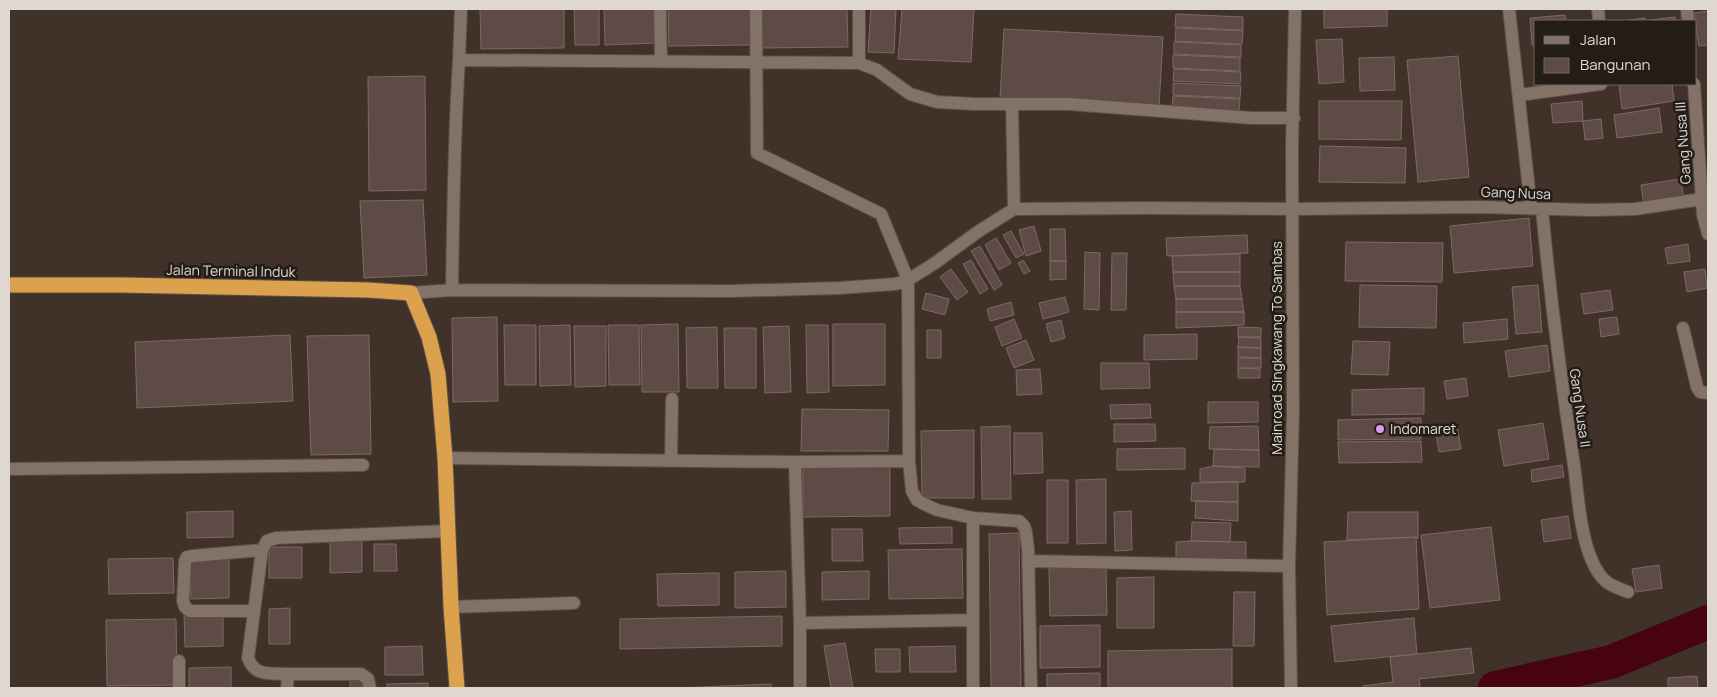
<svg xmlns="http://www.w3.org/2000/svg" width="1717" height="697" viewBox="0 0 1717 697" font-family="Manrope,sans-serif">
	<rect width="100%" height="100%" fill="#413229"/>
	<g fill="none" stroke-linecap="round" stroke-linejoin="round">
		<path stroke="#480313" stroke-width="34" d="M1495,688l116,-26 97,-40"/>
	</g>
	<path fill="#5e4b46" stroke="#7e6964" d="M480,9h84v39l-83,1z
		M574,9h25v36h-24z
		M604,9h52v34l-51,2z
		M668,9h83l1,36 -83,1z
		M760,9h87l1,38 -87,1z
		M871,9h25l-2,44 -26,-1z
		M902,9h72l-3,53 -73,-3z
		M1324,9h63v17l-63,2z
		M1708,11v34l-9,1 -5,-33z
		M1176,14l67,3v13l-68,-3z
		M1565,15l1,6h-30v24h-4l-2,-27z
		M1675,17l1,4h-26v-1z
		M1645,18v3h-23z
		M1176,28l67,3 -1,13 -67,-3z
		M1004,29l159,8 -4,69 -159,-8z
		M1342,39l2,43 -25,2 -3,-44z
		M1174,42l67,3v12l-67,-3z
		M1173,55l67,3v13l-67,-3z
		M1458,56l11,121 -51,5 -11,-122z
		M1394,57l1,33 -35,1 -1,-33z
		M1174,69l67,3 -1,12 -67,-3z
		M425,76l1,114 -57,1 -1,-114z
		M1173,83l68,3 -1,12 -67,-3z
		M1630,84h42l2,17 -52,8 -3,-24z
		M1173,96l67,3 -1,12 -67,-2z
		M1319,101h83l-1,39 -82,-1z
		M1582,101l1,20 -30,2 -2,-19z
		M1659,108l3,24 -45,6 -3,-23z
		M1601,119l2,19 -18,2 -2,-19z
		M1320,146l86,2 -1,35 -86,-1z
		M1681,179l3,21 -40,6 -3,-21z
		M423,200l4,75 -63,3 -4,-77z
		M1529,218l4,48 -79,7 -4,-47z
		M1034,226l7,25 -15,5 -7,-26z
		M1050,229h15l1,32h-16z
		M1011,231l13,23 -8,4 -13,-23z
		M1247,235l1,18 -81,3 -1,-18z
		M996,238l15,25 -12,7 -14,-25z
		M1346,242l97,1 -1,39 -97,-1z
		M1688,244l2,17 -22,3 -3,-16z
		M980,246l22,39 -8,5 -23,-39z
		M1085,252l15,1 -1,57 -15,-1z
		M1112,253h15l-1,57h-15z
		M1240,254v18h-67l-1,-16z
		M971,260l17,29 -8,5 -17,-30z
		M1023,260l7,11 -6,3 -6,-11z
		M1050,261h16v18l-16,1z
		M951,269l17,23 -11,8 -17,-23z
		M1705,269l2,19 -20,4 -3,-20z
		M1173,272h67v14h-66z
		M1360,285l77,1 -1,42 -77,-1z
		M1538,285l4,47 -26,2 -4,-47z
		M1174,286h66l2,13h-66z
		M1610,290l3,20 -29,4 -3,-20z
		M926,293l23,6 -4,16 -23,-6z
		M1065,297l4,15 -26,7 -4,-16z
		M1176,299h66l2,13h-68z
		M1011,302l3,13 -24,6 -3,-12z
		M1176,312h68v13l-68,3z
		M497,317l1,84 -45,1 -1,-84z
		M1617,317l2,17 -18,3 -2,-18z
		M1014,319l8,19 -20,8 -7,-19z
		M1507,319l1,20 -44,4 -1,-20z
		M1061,320l4,18 -14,4 -5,-18z
		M678,324l1,68h-37l-1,-67z
		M833,324h52v61l-52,1z
		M504,325h32v60h-31z
		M570,325l1,60 -31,1 -1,-60z
		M608,325h31l1,60h-31z
		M806,325h22l1,67 -22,1z
		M574,326h32v60l-31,1z
		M789,326l2,66 -26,1 -2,-66z
		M717,327l1,61h-31l-1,-60z
		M1238,327l23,1v9h-23z
		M724,328h32v60h-31z
		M927,330h14v28h-14z
		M1197,334v25l-53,1v-25z
		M290,335l3,66 -156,7 -2,-66z
		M369,335l2,119 -60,1 -4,-119z
		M1239,337l22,1v10l-23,-1z
		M1026,340l8,20 -20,8 -8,-20z
		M1353,341l37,1 -2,33 -37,-1z
		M1547,345l3,26 -41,6 -4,-26z
		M1238,347l23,1v10l-23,-1z
		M1238,358h23v10h-23z
		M1101,363h48l1,25 -49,1z
		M1238,368l22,1v9h-22z
		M1040,369l2,25 -25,1 -1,-25z
		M1466,378l2,18 -21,3 -3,-18z
		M1424,388v26l-72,1v-25z
		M1208,402h50v20l-50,1z
		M1150,404l1,14 -40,1 -1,-14z
		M802,409l87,1 -1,41h-87z
		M1421,418v21l-83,1v-20z
		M1543,423l6,36 -45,7 -6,-36z
		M1114,424h41l1,17 -42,1z
		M1457,425l4,24 -22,3 -4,-24z
		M1010,426l1,73h-29l-1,-72z
		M1258,426l1,24 -50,-1 1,-22z
		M974,430v68h-52l-1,-67z
		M1014,433h28l1,40 -29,1z
		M1421,441l1,21 -83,1 -1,-21z
		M1185,448v21l-68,1v-21z
		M1214,449l45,1v17l-46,-1z
		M890,465v51l-87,1v-50z
		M1562,465l2,12 -32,5 -1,-12z
		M1213,466l32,2v14h-45v-13z
		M1106,479v64l-29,1 -1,-64z
		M1047,480h21v63h-21z
		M1238,482v20l-47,-1 1,-18z
		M1196,501l42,1v19l-43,-3z
		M233,511v26l-46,1v-26z
		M1131,511l1,39 -17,1 -1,-39z
		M1348,512h70v27l-2,-2 -69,3z
		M1568,516l3,22 -27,4 -3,-22z
		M1192,522l39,1 -1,19 -39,-1z
		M952,527v16l-52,1 -1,-16z
		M1491,527l9,73 -70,8 -9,-73z
		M832,529h30l1,32h-31z
		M1019,533l2,155h-30l-2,-154z
		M1416,537l3,72 -92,6 -3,-73z
		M362,539v33l-32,1v-33z
		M1191,541l55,1v20h-70v-20z
		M374,544h22l1,27h-23z
		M269,547h33v31h-33z
		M962,549l1,49 -74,1 -1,-49z
		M229,557v41l-38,1 -1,-41z
		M173,558l1,35 -65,1 -1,-35z
		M1659,565l3,23 -26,4 -4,-23z
		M1106,567l1,48 -57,1 -1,-48z
		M786,571v36l-51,1v-36z
		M869,571v28l-47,1v-28z
		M719,573v32l-61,1 -1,-32z
		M1154,577v51h-37v-50z
		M1234,592h21l-1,54h-21z
		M290,608v36h-21v-35z
		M184,613h39v33l-38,1z
		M782,616v30l-162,3v-30z
		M1414,618l3,36 -82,8 -4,-36z
		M176,619l1,66 -70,1 -1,-66z
		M1100,625v42l-60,1v-42z
		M845,643l8,45h-22l-7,-42z
		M422,646l1,29h-38v-28z
		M955,646l1,26h-46l-1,-25z
		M1471,648l3,25 -55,6 1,9h-57v-2l30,-4 -3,-25z
		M875,649h25v23h-24z
		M1232,649v39h-124v-37z
		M231,667v21h-42v-20z
		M1100,673v15h-53v-14z
		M1697,676l1,12h-30v-10z
		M350,679h17v9h-17z
		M428,683v5h-41v-4z
		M771,684v4h-93z"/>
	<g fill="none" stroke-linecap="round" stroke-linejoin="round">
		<g stroke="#5c4f47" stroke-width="14">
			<path id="minor" d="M660,9l1,52
				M756,9l1,144 124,61 27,66 1,181 3,30 5,9 7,4 13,6 36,8v170
				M859,9v54
				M1509,9l22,199
				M1598,9l1,12
				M1687,9l1,12
				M459,60l2,-51
				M1694,84l9,131 5,19
				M1519,95l82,-11
				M1012,104l2,105
				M1542,209c8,86 19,171 32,256 4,29 6,73 20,100 9,18 16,20 34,27
				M452,290c1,-77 2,-153 7,-230l400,3 18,7 33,24 27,8 38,2h94l183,14h42
				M411,293l41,-3 279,1 108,-3 56,-4 13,-4 27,-17 44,-32 35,-22 130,-1 148,1 187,-2 113,3 43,-1 67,-10
				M1683,328l14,59 3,5 8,1
				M445,458l350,4
				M671,460l1,-61
				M9,469l354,-4
				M973,518l46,3 5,5 2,6 2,17 3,139
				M1028,561l261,5
				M451,607l123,-4
				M254,611h-64l-5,-4 -2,-6 2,-40 2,-4 5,-1 70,-6
				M800,623l173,-3
				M288,674h73l7,5 2,9
				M179,688v-27
				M287,688l1,-14c-18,-1 -33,3 -40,-16l14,-108 5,-9 9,-3 172,-7
				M800,688v-65l-5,-161 114,-1
				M1291,688l-2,-122 4,-153 -1,-266 3,-138"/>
		</g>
		<g stroke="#5c4f47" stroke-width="17">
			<path id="highway" d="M9,285h112l247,5 43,3 18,44 9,37 7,84 6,149 6,81"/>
		</g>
		<use href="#minor" stroke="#837267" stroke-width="12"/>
		<use href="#highway" stroke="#dca14d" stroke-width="15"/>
	</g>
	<circle fill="#dc99f4" stroke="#231c17" stroke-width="2" cx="1380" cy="429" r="5"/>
	<g text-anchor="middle" stroke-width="5" stroke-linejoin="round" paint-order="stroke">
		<g font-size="14" fill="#e0d7d1" stroke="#231c17">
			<text transform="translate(1683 143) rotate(-94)" y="5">Gang Nusa III</text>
			<text transform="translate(1516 193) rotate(2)" y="5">Gang Nusa</text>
			<text transform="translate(231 271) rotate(1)" y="5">Jalan Terminal Induk</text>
			<text transform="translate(1277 348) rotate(-90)" y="5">Mainroad Singkawang To Sambas</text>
			<text transform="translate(1580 408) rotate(82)" y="5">Gang Nusa II</text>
		</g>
		<g font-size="14" fill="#e0d7d1" stroke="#231c17" text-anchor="start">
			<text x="1390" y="434">Indomaret</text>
		</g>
	</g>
	<rect width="1717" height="697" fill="none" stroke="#e0d7d1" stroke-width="20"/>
	<rect x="1534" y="20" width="162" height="65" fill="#231c17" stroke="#6f6761"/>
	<rect x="1544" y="36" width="25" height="8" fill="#837267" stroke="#6f6761"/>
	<text x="1580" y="45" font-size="15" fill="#e0d7d1">Jalan</text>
	<rect x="1544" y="58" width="25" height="15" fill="#5e4b46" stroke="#6f6761"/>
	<text x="1580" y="70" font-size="15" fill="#e0d7d1">Bangunan</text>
</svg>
